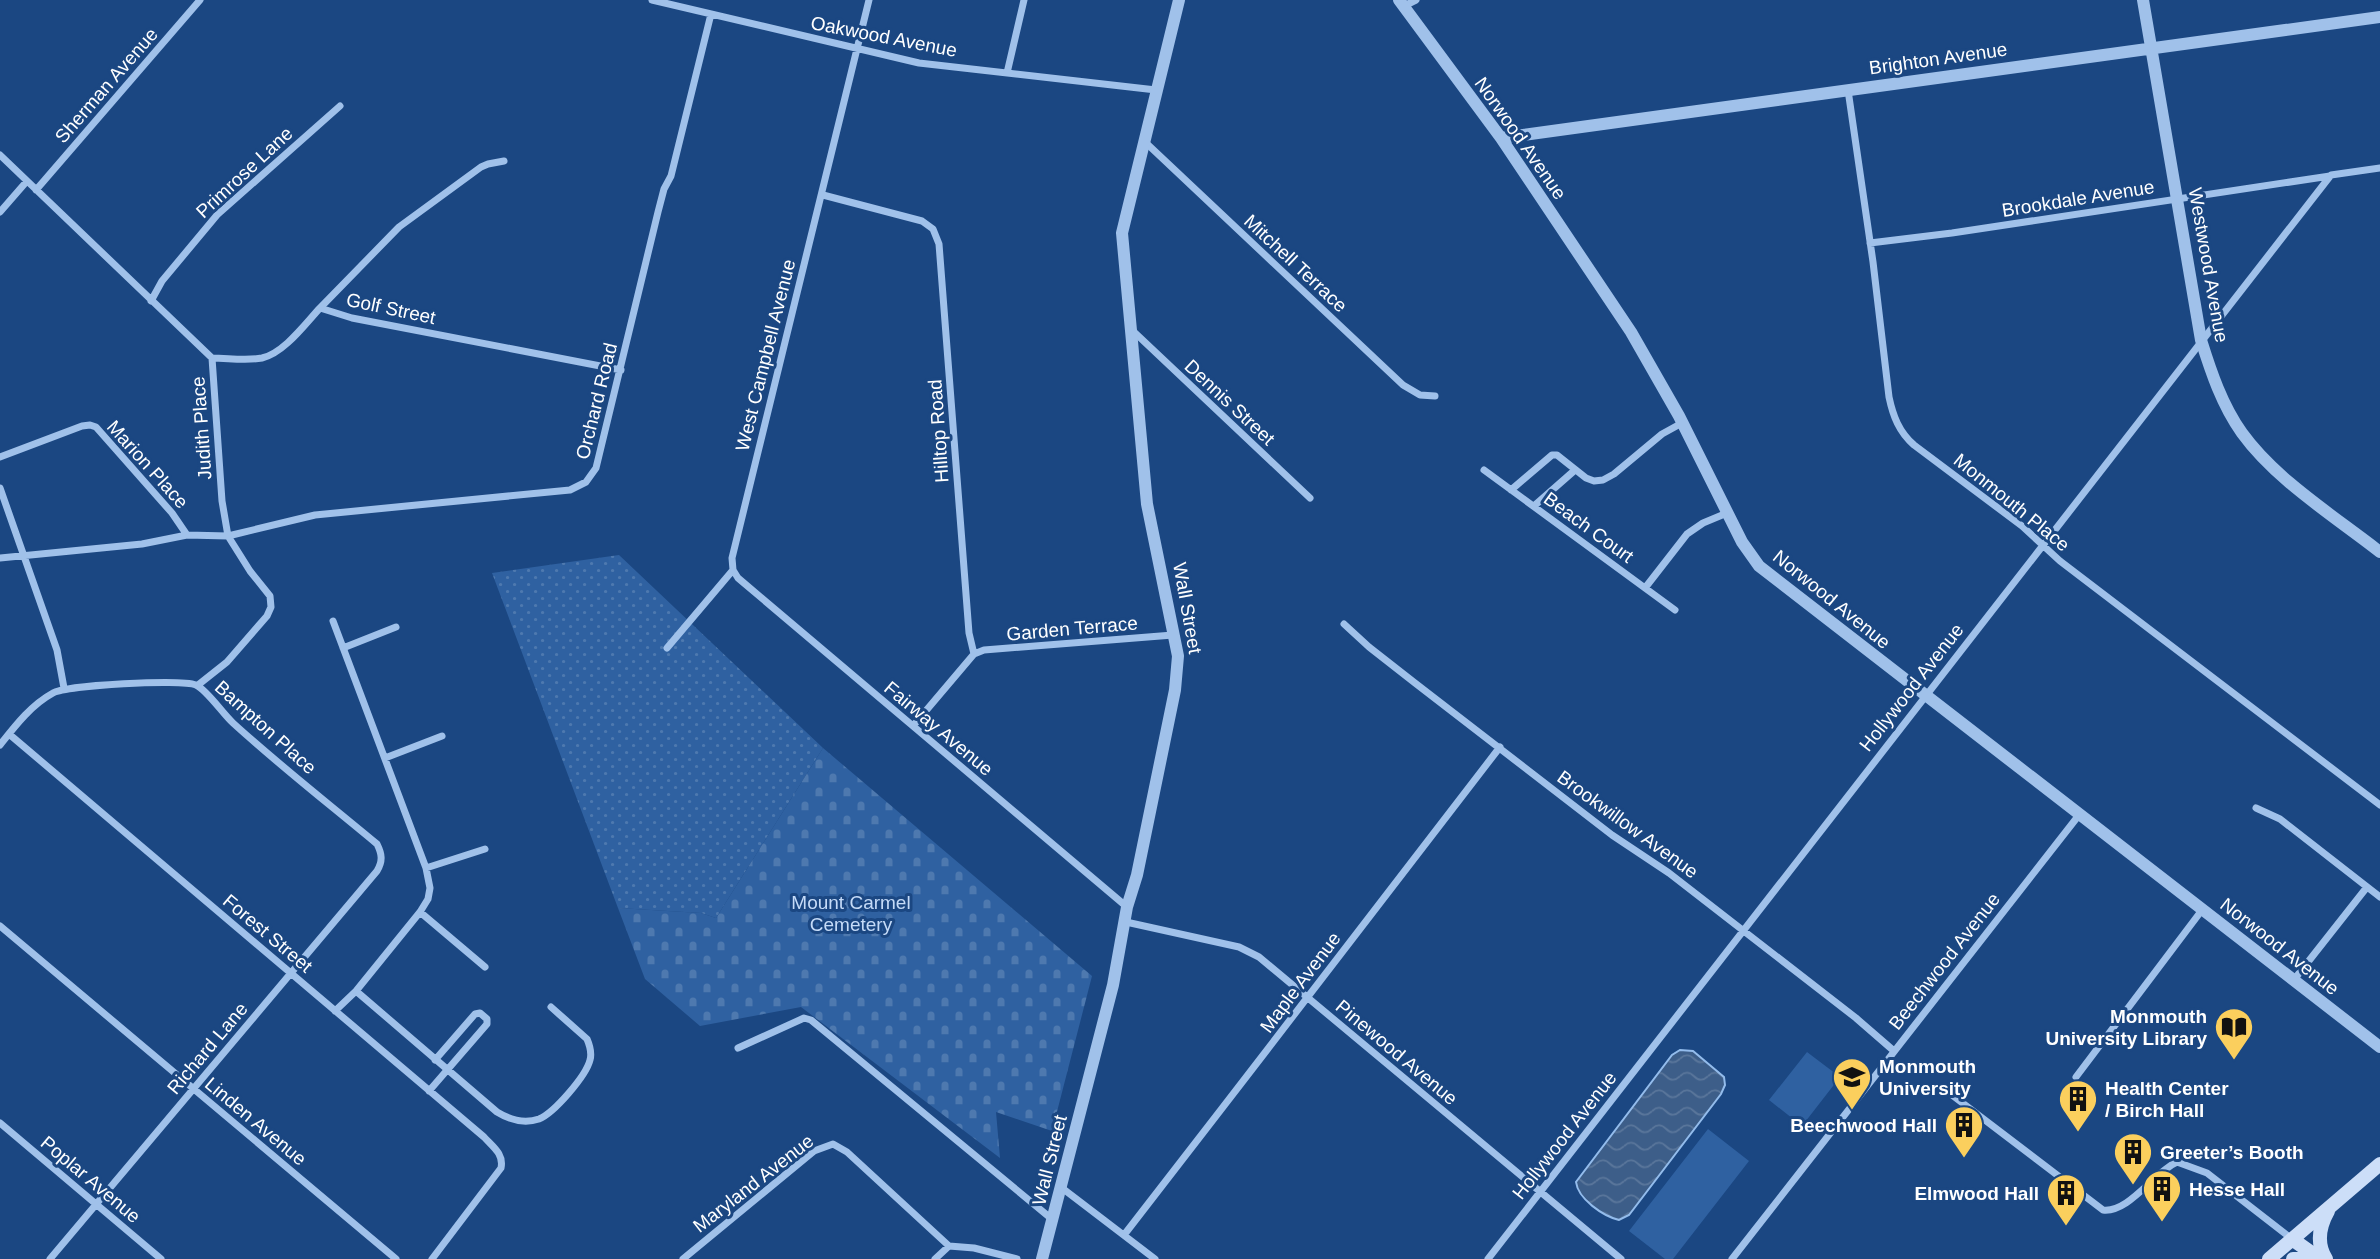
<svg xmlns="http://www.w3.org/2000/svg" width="2380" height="1259" viewBox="0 0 2380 1259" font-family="Helvetica,sans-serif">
	<defs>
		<pattern id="grass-dots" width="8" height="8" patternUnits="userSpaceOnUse" patternTransform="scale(1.75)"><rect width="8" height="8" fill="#2f61a1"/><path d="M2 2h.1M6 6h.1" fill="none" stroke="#4e79af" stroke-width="1.8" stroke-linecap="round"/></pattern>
		<pattern id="cemetery-stones" width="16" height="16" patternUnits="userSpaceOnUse" patternTransform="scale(1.75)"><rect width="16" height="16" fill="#2f61a1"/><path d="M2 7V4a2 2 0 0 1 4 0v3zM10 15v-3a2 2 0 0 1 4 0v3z" fill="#4e79af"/></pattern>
		<pattern id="water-waves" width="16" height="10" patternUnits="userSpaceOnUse" patternTransform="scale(1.75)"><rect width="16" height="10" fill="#3d5e89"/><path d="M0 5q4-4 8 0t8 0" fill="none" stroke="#5a769b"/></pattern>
	</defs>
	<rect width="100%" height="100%" fill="#1b4782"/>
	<path fill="url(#grass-dots)" d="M619,555l204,193 -107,170 -15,-5 -83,-5 -126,-335z"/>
	<path fill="url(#cemetery-stones)" d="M823,748l269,228 -40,155 -56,-19 4,46 -199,-151 -101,19 -55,-47 -27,-71 83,5 15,5z"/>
	<path fill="#2f61a1" d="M1807,1052l33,25 -38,49 -33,-26z
		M1708,1129l41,32 -76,98h-8l-36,-28z"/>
	<path fill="url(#water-waves)" stroke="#93bcec" stroke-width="2" d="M1680,1050l13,1 31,26 1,8 -4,9 -92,121 -10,5c-16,-4 -41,-21 -43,-38l96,-127z"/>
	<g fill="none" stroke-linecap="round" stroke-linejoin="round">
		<path stroke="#a0c1ea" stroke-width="7" d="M652,0l267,63 237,27
			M1404,6l12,-6
			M1007,73l17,-73
			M1848,90l25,172 16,135c4,19 10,35 25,48l108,81 38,35 320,244
			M1144,141l259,244 17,10 15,1
			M0,155l212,203c16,0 34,3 50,0 22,-5 43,-34 58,-50l32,10 269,52
			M36,190l164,-190
			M823,195l99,26 11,8 6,15 30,389 5,21 -61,72
			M0,212l27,-31
			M1870,243l82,-10 378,-57
			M151,301l11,-20 55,-66 123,-109
			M320,308l79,-81 82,-60 7,-3 16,-3
			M1133,331l177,167
			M0,457l82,-31 8,-1 6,2 76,86 15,22
			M1484,470l191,140
			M0,488l57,162 7,38
			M1511,490l41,-35h5l29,23 8,3 9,-1 11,-6 48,-40 20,-11
			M1534,506l41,-36
			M0,558l142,-14 45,-9 41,1 87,-21 255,-25 16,-8 10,-14 62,-256 6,-23 7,-13 40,-162
			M733,570l5,8 389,329
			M1645,588l42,-54 16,-11 24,-10
			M333,621l93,247 4,20 -2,11 -8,13 -64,79 -21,20
			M1344,624l25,23 46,36 197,152 57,38 187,145 38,33
			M343,648l53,-21
			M667,648l66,-78 -1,-12 137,-558
			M974,654l10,-4 189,-15
			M198,685l29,-23 40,-46 4,-9 -1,-11 -20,-25 -22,-35 -6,-35 -10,-143
			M9,734l475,403c9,10 20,17 17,31l-69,91
			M0,745c15,-19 31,-40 53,-52 13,-8 128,-14 143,-8 11,5 27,29 37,38 46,42 96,81 144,121 5,10 6,17 0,27l-327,388
			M385,758l57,-22
			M2256,808l24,11 100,78
			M426,868l59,-19
			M420,912l65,55
			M1126,922l113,25 20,10 362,302
			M0,926l396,333
			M2293,981l74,-94
			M356,991l141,121c13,8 27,12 42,7 15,-6 47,-43 51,-59 2,-7 0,-14 -3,-21l-36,-32
			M738,1048l66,-30 7,2 242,200
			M2076,1077l126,-167
			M429,1091l58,-67v-5l-7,-6 -5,1 -40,46
			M1952,1095l151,115c26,3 50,-37 74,-48l30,11 85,66
			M0,1123l161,136
			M1062,1188l93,71
			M1124,1235c126,-162 250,-325 376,-488
			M683,1259l131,-108 19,-7 14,8 102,94 25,2 43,11
			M935,1259l14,-13
			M1488,1259l843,-1084 49,-7
			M1732,1259l347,-444"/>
		<path stroke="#a0c1ea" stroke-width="12" d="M1399,0l102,138 130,194 48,84 63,126 17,24 621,481
			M2143,0l58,340c10,32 21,65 41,93 34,47 92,83 138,119
			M1501,138l879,-121
			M1042,1259l71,-274 14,-78 10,-32 38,-185 3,-34 -31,-152 -25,-271 57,-233"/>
		<path stroke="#ccdef8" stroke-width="14" d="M2292,1239l28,20
			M2269,1259l111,-95
			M2293,1259h20
			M2326,1259c-10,-16 -7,-32 2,-48"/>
	</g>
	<defs>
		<g id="library-pin" transform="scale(2.0125)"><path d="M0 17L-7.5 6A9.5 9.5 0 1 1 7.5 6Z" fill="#fbcf5d" stroke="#1b4782"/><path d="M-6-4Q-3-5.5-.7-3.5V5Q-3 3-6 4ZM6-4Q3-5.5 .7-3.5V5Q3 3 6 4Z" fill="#111"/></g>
		<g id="university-pin" transform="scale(2.0125)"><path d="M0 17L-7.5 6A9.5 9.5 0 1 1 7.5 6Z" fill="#fbcf5d" stroke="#1b4782"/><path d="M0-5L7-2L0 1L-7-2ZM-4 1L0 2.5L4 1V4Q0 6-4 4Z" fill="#111"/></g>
		<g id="building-pin" transform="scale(2.0125)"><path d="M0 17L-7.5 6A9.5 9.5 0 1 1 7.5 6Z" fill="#fbcf5d" stroke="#1b4782"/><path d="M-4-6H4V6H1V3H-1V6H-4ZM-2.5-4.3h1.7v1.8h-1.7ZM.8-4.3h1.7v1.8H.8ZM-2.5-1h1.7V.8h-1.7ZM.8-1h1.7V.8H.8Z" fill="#111"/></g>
	</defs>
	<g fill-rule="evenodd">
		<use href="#library-pin" x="2234" y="1027"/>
		<use href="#university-pin" x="1852" y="1077"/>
		<use href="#building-pin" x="2078" y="1099"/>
		<use href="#building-pin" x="1964" y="1125"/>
		<use href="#building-pin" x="2133" y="1152"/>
		<use href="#building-pin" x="2162" y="1189"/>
		<use href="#building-pin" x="2066" y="1193"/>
	</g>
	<g text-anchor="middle" stroke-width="6" stroke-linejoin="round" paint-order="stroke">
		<g font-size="19" fill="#fff" stroke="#1b4782">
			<text transform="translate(884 36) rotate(11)" y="7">Oakwood Avenue</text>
			<text transform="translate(1938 58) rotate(-8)" y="7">Brighton Avenue</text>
			<text transform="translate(106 85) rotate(-49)" y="7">Sherman Avenue</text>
			<text transform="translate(1521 138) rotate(55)" y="7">Norwood Avenue</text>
			<text transform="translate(244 172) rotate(-43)" y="7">Primrose Lane</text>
			<text transform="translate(2078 198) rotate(-9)" y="7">Brookdale Avenue</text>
			<text transform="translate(1296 263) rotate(43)" y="7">Mitchell Terrace</text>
			<text transform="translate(2209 265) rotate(80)" y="7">Westwood Avenue</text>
			<text transform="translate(391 308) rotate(12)" y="7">Golf Street</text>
			<text transform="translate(765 355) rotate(-76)" y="7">West Campbell Avenue</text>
			<text transform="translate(596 401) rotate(-76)" y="7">Orchard Road</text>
			<text transform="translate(1230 402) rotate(43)" y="7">Dennis Street</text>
			<text transform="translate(201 428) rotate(-94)" y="7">Judith Place</text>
			<text transform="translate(938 431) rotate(-94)" y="7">Hilltop Road</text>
			<text transform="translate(148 464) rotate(48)" y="7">Marion Place</text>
			<text transform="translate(2012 502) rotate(39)" y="7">Monmouth Place</text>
			<text transform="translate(1589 527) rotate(36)" y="7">Beach Court</text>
			<text transform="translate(1832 599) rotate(39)" y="7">Norwood Avenue</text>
			<text transform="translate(1188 608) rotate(80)" y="7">Wall Street</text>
			<text transform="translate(1072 628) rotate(-5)" y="7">Garden Terrace</text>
			<text transform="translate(1911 687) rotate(-52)" y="7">Hollywood Avenue</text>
			<text transform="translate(266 727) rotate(42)" y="7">Bampton Place</text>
			<text transform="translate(939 728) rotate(40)" y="7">Fairway Avenue</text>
			<text transform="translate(1628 824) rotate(36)" y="7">Brookwillow Avenue</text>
			<text transform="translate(268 933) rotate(40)" y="7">Forest Street</text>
			<text transform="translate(2280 946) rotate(38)" y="7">Norwood Avenue</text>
			<text transform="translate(1944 961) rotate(-52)" y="7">Beechwood Avenue</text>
			<text transform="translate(1300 982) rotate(-53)" y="7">Maple Avenue</text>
			<text transform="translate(207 1048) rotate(-50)" y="7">Richard Lane</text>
			<text transform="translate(1397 1052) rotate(40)" y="7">Pinewood Avenue</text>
			<text transform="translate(256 1121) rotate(40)" y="7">Linden Avenue</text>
			<text transform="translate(1564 1135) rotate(-52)" y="7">Hollywood Avenue</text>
			<text transform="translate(1049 1160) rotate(-76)" y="7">Wall Street</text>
			<text transform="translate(91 1179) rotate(40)" y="7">Poplar Avenue</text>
			<text transform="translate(753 1183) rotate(-38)" y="7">Maryland Avenue</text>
		</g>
		<g font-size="19" fill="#c5dbf8" stroke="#1b4782">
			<text x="851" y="909">Mount Carmel<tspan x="851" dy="22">Cemetery</tspan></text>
		</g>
		<g font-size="19" font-weight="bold" fill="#fff" stroke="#1b4782" text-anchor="start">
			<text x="2207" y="1023" text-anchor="end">Monmouth<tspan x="2207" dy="22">University Library</tspan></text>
			<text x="1879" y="1073">Monmouth<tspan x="1879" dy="22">University</tspan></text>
			<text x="2105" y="1095">Health Center<tspan x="2105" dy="22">/ Birch Hall</tspan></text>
			<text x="1937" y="1132" text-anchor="end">Beechwood Hall</text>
			<text x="2160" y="1159">Greeter’s Booth</text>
			<text x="2189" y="1196">Hesse Hall</text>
			<text x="2039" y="1200" text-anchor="end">Elmwood Hall</text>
		</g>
	</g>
</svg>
